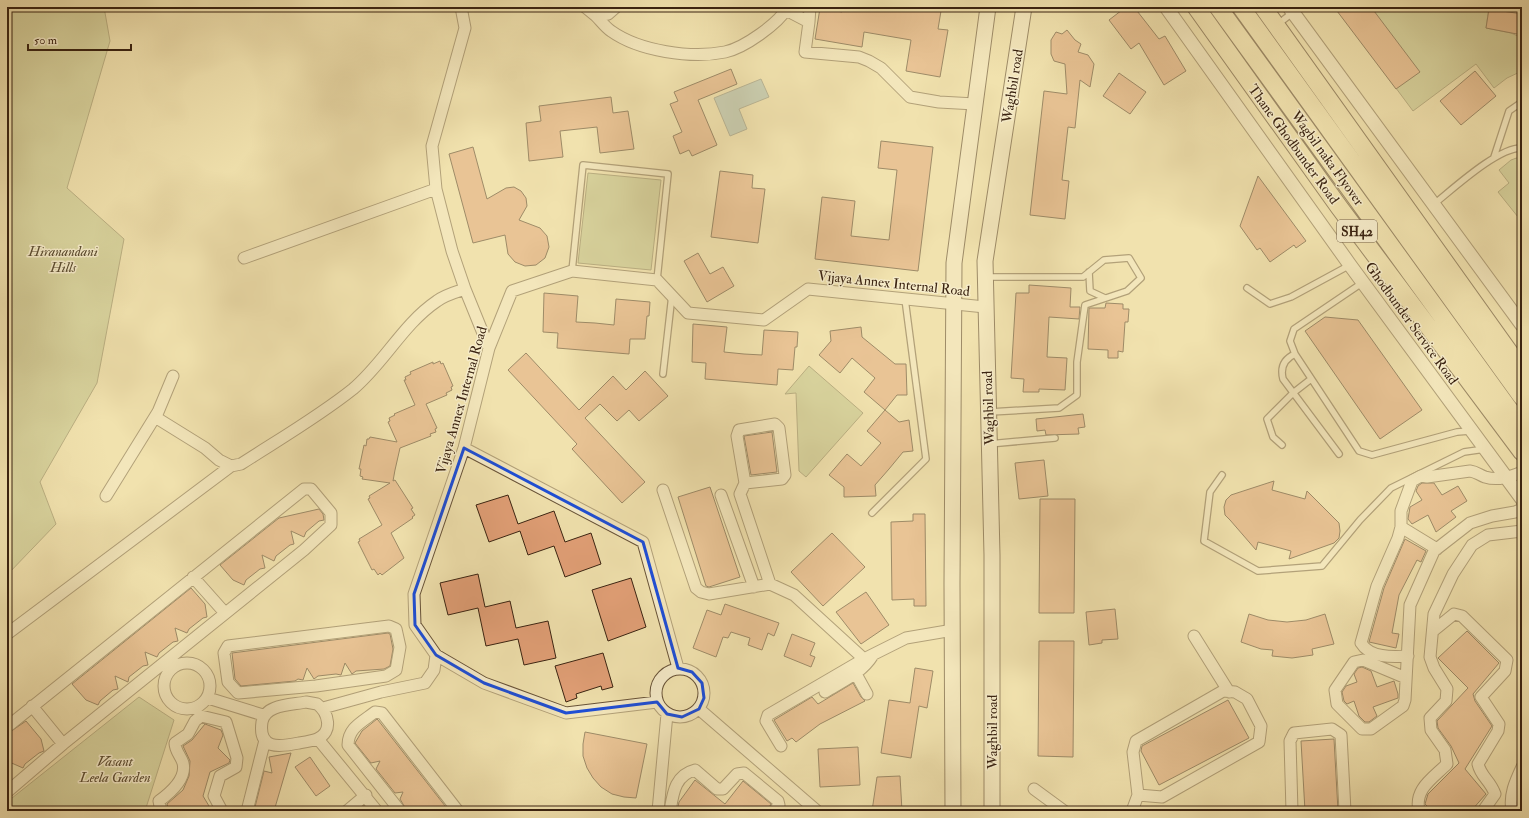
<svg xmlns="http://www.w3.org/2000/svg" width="1529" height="818" viewBox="0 0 1529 818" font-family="'IM FELL Double Pica',serif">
	<rect width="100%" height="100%" fill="#f1e2ae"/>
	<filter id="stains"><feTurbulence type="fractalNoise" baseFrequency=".005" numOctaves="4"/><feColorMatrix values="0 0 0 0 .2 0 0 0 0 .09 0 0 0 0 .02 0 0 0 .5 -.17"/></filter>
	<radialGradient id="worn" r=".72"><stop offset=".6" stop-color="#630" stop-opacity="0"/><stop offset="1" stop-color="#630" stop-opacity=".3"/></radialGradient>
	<path fill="#bcc389" stroke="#7b734d" d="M7,7h97l6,34 -43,147 57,51 -27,144 -57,99 16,42 -49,51z
		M1373,7h116l-3,21 25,5 11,5 -2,8 2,25 -15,7 -13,10 -18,-24 -63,47 -64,-86z
		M1522,156v66l-24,-30 11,-9 -10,-13 12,-10z
		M588,173l73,7 -10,90 -73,-7z
		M809,366l54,47 -57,64 -7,-6 -3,-78 -11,1z
		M139,697l35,23 -29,91h-138v-9z"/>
	<path fill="#a0bbb6" stroke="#777e74" d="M761,79l8,18 -30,12 8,20 -17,7 -16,-38z"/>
	<path fill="#e19f76" stroke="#3a2311" d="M843,7h72l26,4 -3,18 10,1 -8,47 -34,-6 5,-31 -47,-8 -2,15 -47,-8 5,-31 22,4z
		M1126,7h8l25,32 6,-3 21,35 -22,14 -25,-42 -8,6 -22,-29z
		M1334,7h37l49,65 -24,17z
		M1489,9l33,5v21l-36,-7z
		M1067,30l8,10 6,4 -3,8 10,3 6,9 -4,23 -10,-7 -5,48 -7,-1 -6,53 7,1 -4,38 -35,-4 14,-124 23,3 -2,-30 -11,-3 -3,-7v-14l5,-8 6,2z
		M731,69l6,15 -39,16 19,45 -25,11 -3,-6 -9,4 -7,-18 9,-4 -12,-28 8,-3 -4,-9z
		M1475,71l21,25 -35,29 -21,-24z
		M1119,73l27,19 -16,22 -27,-18z
		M611,97l2,16 15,-2 6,38 -34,4 -3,-26 -37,4 3,26 -34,4 -3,-38 15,-2 -2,-15z
		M881,141l52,6 -15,124 -103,-12 7,-62 33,4 -4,35 38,4 8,-70 -19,-2z
		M473,147l14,52 19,-11 8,-1 7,4 5,7 1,8 -8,14 21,8 7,8 2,11 -4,11 -9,7 -11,1 -10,-4 -7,-8 -3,-19 -32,8 -24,-89z
		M720,171l33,4 -1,13 13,1 -7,54 -47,-6z
		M1258,176l48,65 -10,7 -2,-3 -24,17 -10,-14 -3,2 -17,-24z
		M698,253l12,21 13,-7 11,19 -27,16 -23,-41z
		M1029,285l42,3 -1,19h10l-1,12 -30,-2 -2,40 20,1 -2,32 -26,-1v3h-16l1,-13 -13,-1 5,-85h13z
		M544,293l34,3 -2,26 19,1 19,2 2,-26 34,3 -1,14h-2l-2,23h-15l-1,15 -72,-6 1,-15 -15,-1z
		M1106,303l17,1v5h6l-1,13h-3l-2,30 -5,-1v7h-10v-8l-20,-1 1,-41h16z
		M1325,317l33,3 64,90 -42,29 -75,-108z
		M693,324l34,3 -3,25 20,2 18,1 2,-25 34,2 -1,15h-2l-2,23 -15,-1 -1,16 -72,-6 1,-16 -14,-1z
		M861,327l1,10 33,27h11l1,31h-10l-12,15 -21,-18 11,-14 -23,-20 -12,15 -21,-18 12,-14 -1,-10z
		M526,353l53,57 34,-34 13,14 19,-19 23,25 -29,25 -10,-11 -12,11 -17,-17 -15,14 60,64 -23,21 -50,-54 5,-5 -69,-74z
		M440,361l1,3 2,-1 10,23 -2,1 1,3 -6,3 1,2 -21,9 11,24 -2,1 1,3 -6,2 1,2 -31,12 -5,22 -2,11 2,-1 18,28 -2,1 4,6 -3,2 1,1 -22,15 13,25 -22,17 -2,-2 -2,2 -4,-6 -2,1 -14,-28 2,-1 -1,-2 23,-14 -14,-26 2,-1 -1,-2 21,-13 -28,-4 1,-2 -3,-1 1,-7h-2l5,-24 2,1 1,-7h2l1,-2 27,5 -9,-20 2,-1 -1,-3 6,-3 -1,-1 21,-9 -11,-25h2l-1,-3 6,-3 -1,-2 23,-10v2z
		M885,410l14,12 10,-2 4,31 -10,1 -14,17 -14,16 1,11 -32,1v-10l-15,-12 18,-21 14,12 20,-23 -14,-12z
		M1083,414l2,13 -7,1 1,6 -33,1 -1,-5 -8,1 -1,-12z
		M772,432l5,40 -26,3 -7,-39z
		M1044,460l4,36 -29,3 -4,-36z
		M1274,481l-2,9 33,9 2,-8 32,32 1,8 -1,7 -5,5 -45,16 2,-8 -33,-9 -2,8 -26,-30 -5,-5 -1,-8 2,-7 5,-5z
		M1422,483h12l8,12 16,-9 9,15 -16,10 5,6 -20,15 -8,-17 -16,9 -4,-5 2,-12 12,-7 -6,-9 2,-5z
		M710,487l30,90 -31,10 -3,-1 -28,-89z
		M508,495l10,29 36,-13 11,31 26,-9 10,31 -36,13 -11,-31 -26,9 -8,-24 -31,11 -13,-37z
		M1040,499h35l-1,114h-35z
		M319,509l4,5 1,6 -5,1 -13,11 -2,5 -13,-6 3,13 -4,1 -14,11 -2,5 -12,-6 3,13 -5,1 -14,11 -2,5 -11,-5 -13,-15 59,-47z
		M913,514h12l1,92h-12v-7l-22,1 -1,-78 22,-1z
		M832,533l33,34 -42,39 -32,-34z
		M1405,539l21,12 -5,11 -4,-2 -18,35 -7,38 7,1 -3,14 -27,-6 15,-54z
		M478,574l7,33 25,-6 6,27 32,-7 8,37 -32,7 -6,-26 -32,7 -8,-38 -30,7 -8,-32z
		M631,578l15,49 -38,14 -16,-51z
		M191,588l14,16 2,13 -4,1 -14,11 -2,4 -12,-5 3,13 -5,1 -14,11 -2,4 -12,-5 3,13 -5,1 -14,11 -1,5 -13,-6 3,13 -5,1 -13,11 -2,4 -12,-5 -14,-16z
		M866,592l23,33 -28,19 -25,-32z
		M725,604l54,19 -5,13 -6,-3 -6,17 -14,-5 2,-7 -19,-6 -3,6 -5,-1 -7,20 -23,-9 14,-38 14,5z
		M1115,609l3,30 -16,1v3l-13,2 -3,-33z
		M1249,614l19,6 19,2 19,-2 19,-6 9,30 -22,5 1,6 -21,3 -20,-2 1,-6 -12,-1 -20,-7z
		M1467,631l32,32 -26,31 2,7 17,25 -27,43 21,25 -15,17h-39l-7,-7 3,-10 31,-31 -8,-17 -13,-18 -1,-7 31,-33 -30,-30z
		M388,633l2,1 3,15 -3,17 -6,3 -28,2 -4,3 -7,-11 -4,12 -5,-1 -18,2 -4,3 -7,-11 -4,12 -5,-1 -3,2 -54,5 -6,-7 -3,-26z
		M792,634l23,9 -5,12 5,2 -4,10 -27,-11z
		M1039,641h35l-1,116 -35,-1z
		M603,653l10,34 -11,3 -1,-4 -25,8 1,4 -11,4 -11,-36z
		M1362,667l9,4 6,16 17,-6 4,13v4l-25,9 4,9 -8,6h-4l-6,-6 -5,-15 -7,3 -3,-3 -2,-9 4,-6 11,-4 -3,-8 4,-6z
		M915,668l18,3 -6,37 -8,-2 -8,52 -30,-5 8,-53 21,3z
		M853,683l8,14 4,4 -45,23 -24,18 -4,-4 -5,3 -13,-21 38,-23 6,7z
		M1228,700l21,38 -90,47 -18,-34 1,-5z
		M377,719l1,1 71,91h-42l-7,-12 3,-7 -8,1 -19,-24 4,-8 -9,2 -16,-20 7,-12z
		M26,721l15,18 3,12 -5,2 -14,11 -2,4 -16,-7v-27z
		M205,724l16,6 2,5 -5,13 12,12 -1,3 -19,9 -7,24 9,15h-43l-2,-7 16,-14 6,-14 1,-15 -7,-15 9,-6z
		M585,732l62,12 -11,54 -12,-1 -12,-3 -11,-7 -8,-9 -6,-10 -4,-12v-12z
		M1334,739l4,72h-33l-4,-70z
		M858,747l2,38 -40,2 -2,-38z
		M291,753l-17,58h-20l10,-40 8,2 -3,-16z
		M310,757l20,29 -14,10 -21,-29z
		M900,776l2,35h-30l5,-34z
		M695,780l30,24 18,-23 28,23 -4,7h-90l2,-9z"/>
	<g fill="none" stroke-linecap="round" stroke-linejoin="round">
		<g stroke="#685338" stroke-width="8">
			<path id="service" d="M1278,24l22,-17
				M1494,157l15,-46 13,-9
				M1434,204c19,-15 64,-57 88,-56
				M572,271l11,-106 85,9 -11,106
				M1089,272l1,19 15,7
				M986,277h97l21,-17 25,-2 12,20 -14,13 -42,14 -8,57v33l-18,13 -69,4
				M1362,283l-68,46 -4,12 5,13 64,97 13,4 85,-23 13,-1
				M1247,288l23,16 21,-7 59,-32
				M1295,354c-11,5 -15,13 -12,25l56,75
				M663,374l9,-79
				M989,444l66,-6
				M1282,445l-9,-8 -6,-18 26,-26 18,-14
				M1222,475l-12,17 -6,49 54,30 64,-5 38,-46 31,-32 73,-36 21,-3
				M872,513l54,-54 -21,-160"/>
		</g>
		<g stroke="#685338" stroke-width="13">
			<path id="minor" d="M461,7l4,21 -33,118 4,43 16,62 13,38 24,59
				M585,7l11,9 12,-2 8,-7
				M786,10l23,12 -4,30 54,5 10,4 12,7 29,29 29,5 36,2
				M596,16c5,5 9,11 15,15 28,20 80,28 114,21 19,-4 53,-28 63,-45
				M809,22l1,-15
				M244,258l192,-69
				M155,417l50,31 14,12 12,6 10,-2c37,-24 77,-47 112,-75 31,-26 50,-65 84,-88 8,-6 19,-9 28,-12
				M464,448l179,94 35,126
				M745,483l37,-4 3,-4 -6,-47 -4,-4 -36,6 -2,6 8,47 -5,11 30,90 24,11 70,64
				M663,490l33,98 5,4 8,2 61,-10
				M721,495l33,92
				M106,496l52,-84 15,-36
				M1401,527l36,22
				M193,577l32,36
				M389,626l7,3 4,18 -4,23 -10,6 -70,10 -78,7 -10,-11 -4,-29 4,-7z
				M1433,631l21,-17 8,2 45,44 -2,11 -24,26 18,27 -1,7 -20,33c3,13 12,16 17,30l-12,17
				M7,634l224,-168
				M1194,636l35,56
				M1408,656c-16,1 -38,2 -47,-13l16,-57 21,-48 3,-11v-16l11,-30 9,-5 6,1 43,-6c7,1 9,4 15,6 13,4 25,0 37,-5
				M164 686a23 23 0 1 1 46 0a23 23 0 1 1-46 0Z
				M656 693a24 24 0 1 1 48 0a24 24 0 1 1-48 0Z
				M856,674l11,20
				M1406,678l-43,-18 -9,2 -19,28 2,14 25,25h9l32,-23 2,-6 5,-95 24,-54 36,-28 22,-7 23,-4 7,-3
				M825,692c18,-11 37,-19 48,-37
				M208,698l55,17
				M306,702l11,2c11,8 17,28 0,35 -5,2 -12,3 -18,4 -20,4 -41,7 -37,-21 3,-18 30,-17 44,-20z
				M657,702l-91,11 -82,-30 -48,-28 -21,-30 -1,-31 50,-146 25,-100 23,-57 60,-20 85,9 31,33 76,7 44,-31 177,18
				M32,706l31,38
				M323,708l58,-16 44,-9 9,-13 2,-15
				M699,709l118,102
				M7,727l297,-238h7l20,24v12l-27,25 -241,194 -56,48
				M318,739l59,72
				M781,746l-15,-25 2,-6 96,-56 42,-21 47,-8
				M1034,789l30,22
				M161,811l-2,-10c11,-8 28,-22 24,-38 -2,-7 -8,-12 -8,-20l13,-9 7,-13 6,-5 25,6 11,36 -1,9 -16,9 -6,20 8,15
				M247,811l18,-71
				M347,811l19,-16
				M400,811l-52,-66c0,-17 14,-23 27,-33l7,1 76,98
				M658,811l9,-97
				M670,811c3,-18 5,-36 25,-41l22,19h6l14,-15 7,-1 34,28 1,4 -5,6
				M1132,811l6,-16 -5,-43 3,-11 87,-50 12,1 12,7 14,27 -2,16 -97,55 -24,-2
				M1292,811l-2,-70 4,-8 38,-4 9,6 4,76
				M1419,811c-5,-22 13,-32 28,-47l-2,-14 -14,-20 -1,-12 16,-17 1,-12 -13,-21 -4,-11 4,-43 19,-40 19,-29 16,-10 34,-4
				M1512,811c-3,-16 3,-29 10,-44"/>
		</g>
		<g stroke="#685338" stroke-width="15">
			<path id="tertiary" d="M1166,7l184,258 172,234
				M1289,7l233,318"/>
		</g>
		<g stroke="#3a2311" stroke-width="17">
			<path id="secondary" d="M953,811l-1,-227 2,-321 34,-256
				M992,811v-256l-7,-294 39,-254"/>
		</g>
		<g stroke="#3a2311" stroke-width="19">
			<path id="primary" d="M1196,7l143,200 183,245
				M1218,7l304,420
				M1241,7l281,390
				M1263,7l259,363"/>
		</g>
		<use href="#service" stroke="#f6ecca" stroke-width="5.5"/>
		<use href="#minor" stroke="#f6ecca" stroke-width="11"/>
		<use href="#tertiary" stroke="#f6ecca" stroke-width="13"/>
		<use href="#secondary" stroke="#f6ecca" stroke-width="15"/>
		<use href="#primary" stroke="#f1e2ae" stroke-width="17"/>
	</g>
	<path d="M0 0H1529V818H0ZM464,448l179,94 35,126 14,4 10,11 2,15 -5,11 -17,8 -15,-3 -10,-12 -91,11 -82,-30 -48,-28 -21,-30 -1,-31z" fill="#f1e2ae" fill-opacity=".55" fill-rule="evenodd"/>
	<path fill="none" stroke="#1d4ed8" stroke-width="3" stroke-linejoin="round" d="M464,448l179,94 35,126 14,4 10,11 2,15 -5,11 -17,8 -15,-3 -10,-12 -91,11 -82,-30 -48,-28 -21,-30 -1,-31z"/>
	<g text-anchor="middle" stroke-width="3" stroke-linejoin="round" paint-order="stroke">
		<rect fill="#f6ecca" stroke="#725f48" stroke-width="1" x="1337" y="220" width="40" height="22" rx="3"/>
		<g font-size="13" font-weight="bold" fill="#3a2311">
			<text x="1357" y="236">SH42</text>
		</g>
		<g font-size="14" fill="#3a2311" stroke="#f6ecca">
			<text transform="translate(1012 86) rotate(-81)" y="5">Waghbil road</text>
			<text transform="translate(1294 144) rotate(54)" y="5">Thane Ghodbunder Road</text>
			<text transform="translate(1328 158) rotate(54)" y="5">Wagbil naka Flyover</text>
			<text transform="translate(894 283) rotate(6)" y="5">Vijaya Annex Internal Road</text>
			<text transform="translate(1412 323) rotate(54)" y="5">Ghodbunder Service Road</text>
			<text transform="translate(461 400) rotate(-74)" y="5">Vijaya Annex Internal Road</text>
			<text transform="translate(988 408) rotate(-92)" y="5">Waghbil road</text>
			<text transform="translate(992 732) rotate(-90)" y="5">Waghbil road</text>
		</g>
		<g font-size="14" font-style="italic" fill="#5a4b2f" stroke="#f6ecca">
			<text x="63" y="256">Hiranandani<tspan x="63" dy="16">Hills</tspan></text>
			<text x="115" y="766">Vasant<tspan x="115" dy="16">Leela Garden</tspan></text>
		</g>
	</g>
	<rect width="1529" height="818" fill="none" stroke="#f1e2ae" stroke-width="24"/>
	<rect x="8" y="8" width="1513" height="802" fill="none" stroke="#3a2311" stroke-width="2"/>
	<rect x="12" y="12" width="1505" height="794" fill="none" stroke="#3a2311"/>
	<path d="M28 44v6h103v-6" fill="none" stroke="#3a2311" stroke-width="2"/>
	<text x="34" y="44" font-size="12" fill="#3a2311" stroke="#f6ecca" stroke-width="3" paint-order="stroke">50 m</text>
	<rect width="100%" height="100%" filter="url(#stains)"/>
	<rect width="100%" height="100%" fill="url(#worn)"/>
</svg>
